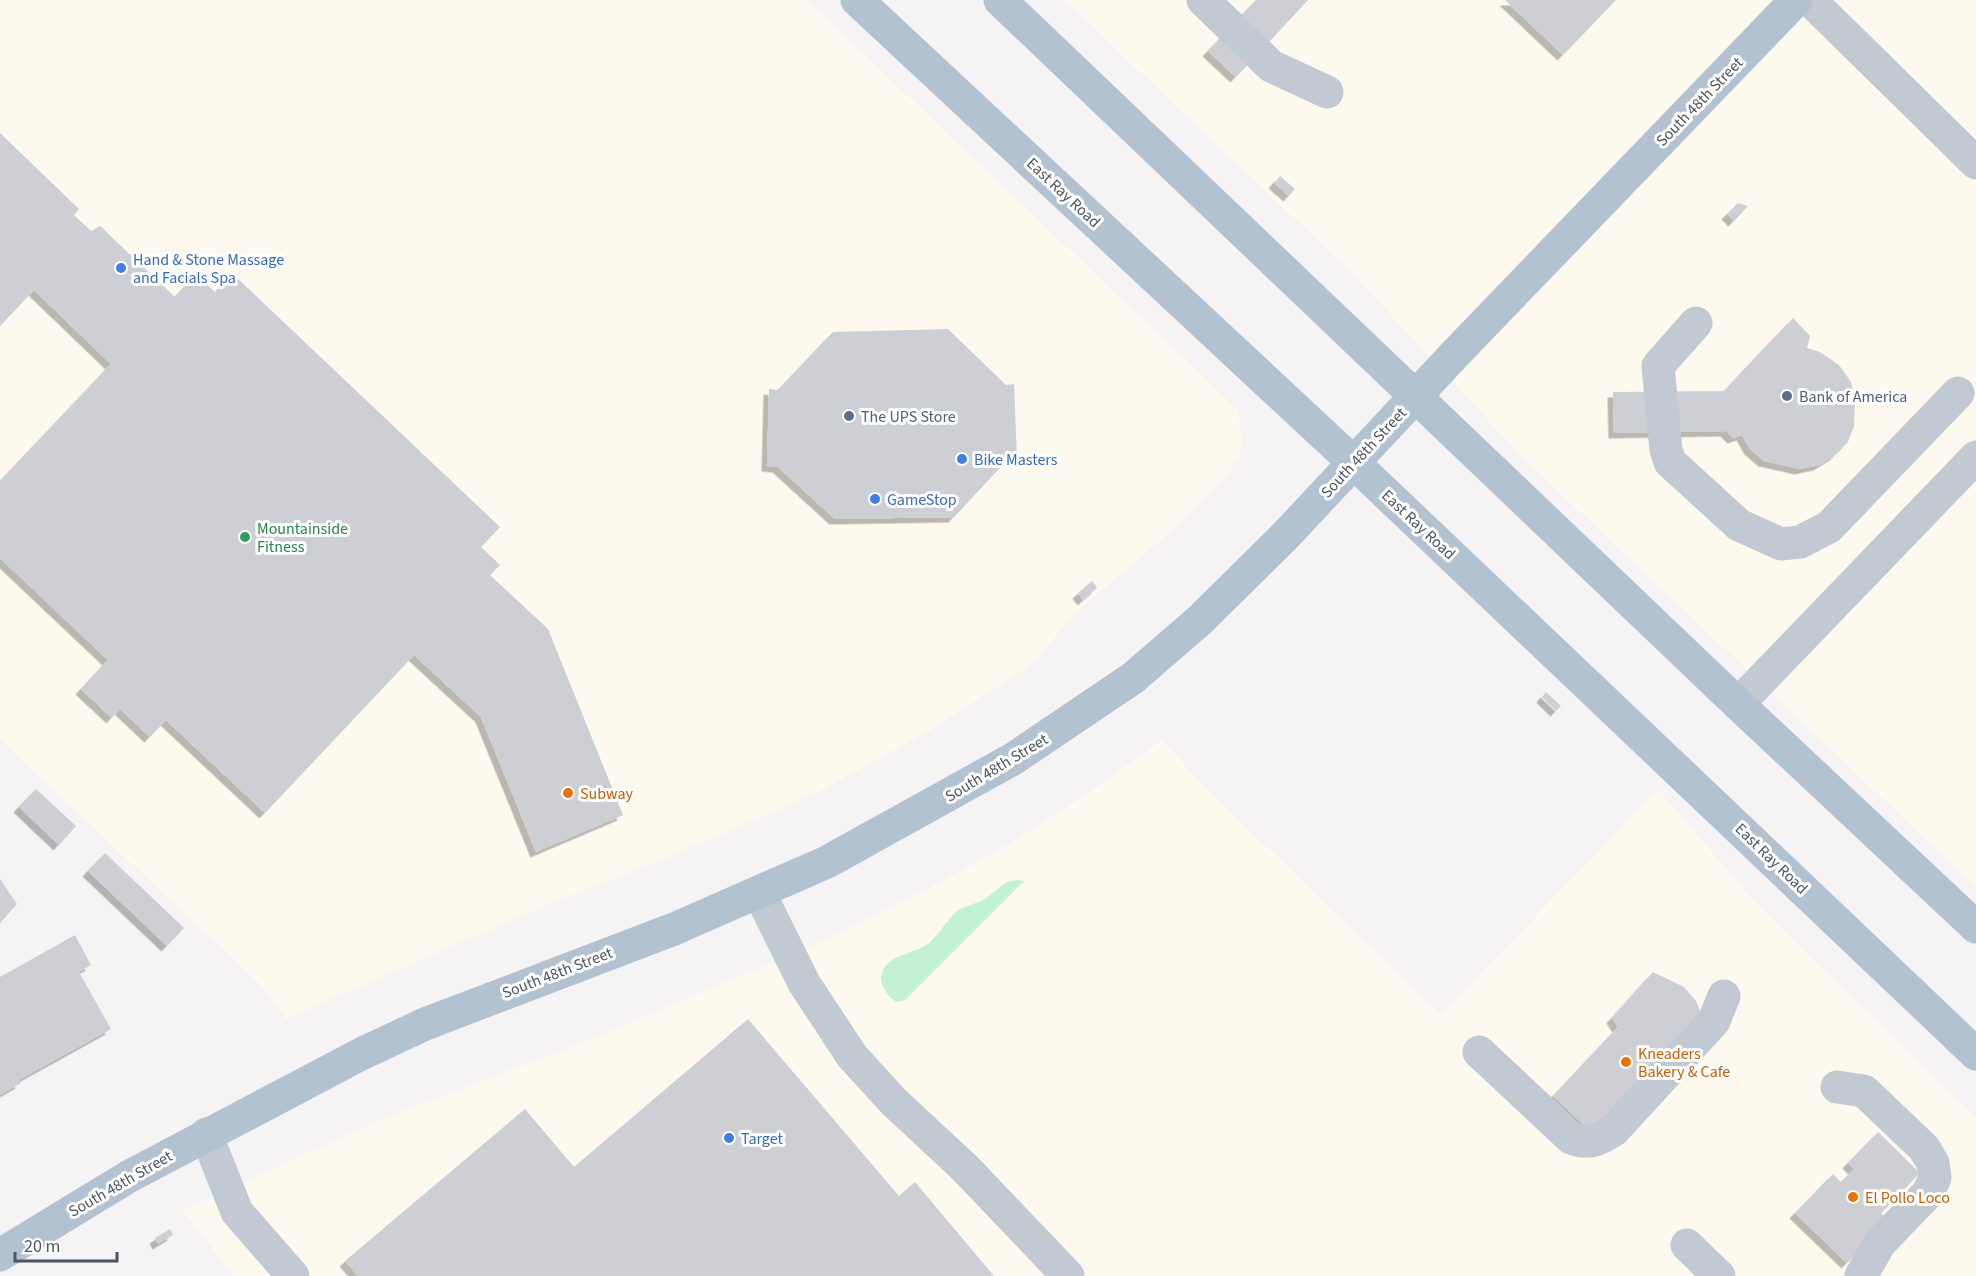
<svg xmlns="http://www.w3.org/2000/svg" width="1976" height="1276" viewBox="0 0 1976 1276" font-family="'Source Sans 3',sans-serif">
	<defs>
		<filter id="shadow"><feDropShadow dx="-5.5" dy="5.5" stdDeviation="0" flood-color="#0004"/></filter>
	</defs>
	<rect width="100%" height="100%" fill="#f5f3f3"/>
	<path fill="#fdf9ef" d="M0,0h807l419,398 11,12 3,14 2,19 -3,13 -9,17 -56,56 -100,85 -41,50 -106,68 -114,63 -161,69 -103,40 -263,115 -26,-35 -260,-244z
		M1064,0h912v887l-454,-430 -170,-184z
		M1162,740l44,48 235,227 217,-226 97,113 221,216v158h-1742l-52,-66 200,-91 197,-75 255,-108 90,-45 82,-45 84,-54z"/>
	<path fill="#c3f1d5" d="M1016,880l8,1 -119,119 -9,2c-10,-7 -19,-20 -13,-32 5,-13 28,-17 40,-23 14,-8 21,-24 32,-34 9,-8 24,-9 34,-17 10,-7 14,-15 27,-16z"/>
	<path fill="#cdcfd5" filter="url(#shadow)" d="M1256,0h52l-72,77 -28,-26z
		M1505,0h111l-53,55z
		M0,133l79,76 -5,6 17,16 9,-5 75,71 21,-23 19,18 18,-18 267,253 -19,20 19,18 -10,10 58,54 75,186 -87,37 -55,-135 -67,-62 -149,158 -99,-93 -16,17 -30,-28 -8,9 -31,-29 27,-29 -108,-102v-77l111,-117 -77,-74 -34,36z
		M1280,176l15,13 -6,7 -15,-13z
		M1738,203l10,3 -14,15 -7,-7z
		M1793,318l17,18 -3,12 13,4 19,13 12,17 4,19 -1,25 -6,16 -13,13 -16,10 -19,4 -36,-8 -14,-12 -8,-14 -9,3 -7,-7 -112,2 -1,-41 111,-1z
		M948,329l58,56 8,-1 3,75h-9l-54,58 -119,2 -57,-52 -11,-1 2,-77 9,1 55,-58z
		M1092,581l5,7 -14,12 -5,-7z
		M1546,692l15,14 -5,5 -14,-14z
		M36,789l40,37 -17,19 -40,-38z
		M105,853l79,75 -17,18 -79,-75z
		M0,879l17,25 -17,19z
		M75,935l16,30 -12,7 32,57 -92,51 2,3 -21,12v-118z
		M1653,972l31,15 12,14 8,19 -108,116 -43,-40 65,-69 -6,-9z
		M748,1019l151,177 16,-14 79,94h-636l-13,-15 180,-152 49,58z
		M1878,1132l42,41 -39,40 7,8 -41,42 -52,-50 38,-39 8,8 13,-13 -6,-6z
		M170,1229l3,6 -15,9 -3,-6z"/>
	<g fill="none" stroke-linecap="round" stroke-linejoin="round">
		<path stroke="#c1cad2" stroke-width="33" d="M1203,0l68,66 56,26
			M1810,0l166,163
			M1696,323l-38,43 8,84 4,12 69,63 42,19 19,-2 29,-15 129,-134
			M1738,704l238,-247
			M759,892l45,91 48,73 41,45 72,67 103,108
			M1479,1052l92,86c17,7 28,2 43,-8l100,-109 10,-25
			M1837,1087l27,4 60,57 9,15 2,15 -7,15 -48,50 -19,33
			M206,1134l31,78 56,64
			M1687,1245l32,31"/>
		<path stroke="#b3c2d1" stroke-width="33" d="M857,0l497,463 622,591
			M1000,0l738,704 238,223
			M0,1255l128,-78 233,-123 64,-30 249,-95 153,-67 186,-103 120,-81 67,-58 87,-86 167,-179 342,-355"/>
	</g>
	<g fill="#3f7fe0" stroke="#fff" stroke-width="2">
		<circle cx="121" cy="268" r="6"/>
		<circle cx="962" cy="459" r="6"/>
		<circle cx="875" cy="499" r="6"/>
		<circle cx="729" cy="1138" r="6"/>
	</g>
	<g fill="#5c6f8a" stroke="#fff" stroke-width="2">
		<circle cx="1787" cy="396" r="6"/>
		<circle cx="849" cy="416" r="6"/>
	</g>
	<circle fill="#2e9e5b" stroke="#fff" stroke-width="2" cx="245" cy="537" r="6"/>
	<g fill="#e8710a" stroke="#fff" stroke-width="2">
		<circle cx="568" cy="793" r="6"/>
		<circle cx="1626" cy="1062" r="6"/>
		<circle cx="1853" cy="1197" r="6"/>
	</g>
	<g text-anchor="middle" stroke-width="6" stroke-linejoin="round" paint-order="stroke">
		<g font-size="16" fill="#4a5661" stroke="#fff">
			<text transform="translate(1699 101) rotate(-46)" y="6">South 48th Street</text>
			<text transform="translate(1064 192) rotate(43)" y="6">East Ray Road</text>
			<text transform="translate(1363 452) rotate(-47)" y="6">South 48th Street</text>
			<text transform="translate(1419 524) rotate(43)" y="6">East Ray Road</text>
			<text transform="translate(996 767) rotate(-31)" y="6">South 48th Street</text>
			<text transform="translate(1772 858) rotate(44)" y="6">East Ray Road</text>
			<text transform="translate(557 972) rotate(-21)" y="6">South 48th Street</text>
			<text transform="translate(120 1183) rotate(-30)" y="6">South 48th Street</text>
		</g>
		<g font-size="16" fill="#366cbe" stroke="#fff" text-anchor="start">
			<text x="133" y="265">Hand &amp; Stone Massage<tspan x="133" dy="18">and Facials Spa</tspan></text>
			<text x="974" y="465">Bike Masters</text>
			<text x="887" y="505">GameStop</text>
			<text x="741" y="1144">Target</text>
		</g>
		<g font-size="16" fill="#4e5e75" stroke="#fff" text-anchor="start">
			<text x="1799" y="402">Bank of America</text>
			<text x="861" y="422">The UPS Store</text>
		</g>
		<g font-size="16" fill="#27864d" stroke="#fff" text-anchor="start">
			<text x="257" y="534">Mountainside<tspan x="257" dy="18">Fitness</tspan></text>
		</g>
		<g font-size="16" fill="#c56008" stroke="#fff" text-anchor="start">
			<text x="580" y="799">Subway</text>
			<text x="1638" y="1059">Kneaders<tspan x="1638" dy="18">Bakery &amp; Cafe</tspan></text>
			<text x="1865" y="1203">El Pollo Loco</text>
		</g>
	</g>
	<path d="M15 1252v9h102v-9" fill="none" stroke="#4a5661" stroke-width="3"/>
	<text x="24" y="1252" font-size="18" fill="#4a5661" stroke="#ffffff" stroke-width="4.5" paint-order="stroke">20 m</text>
</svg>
